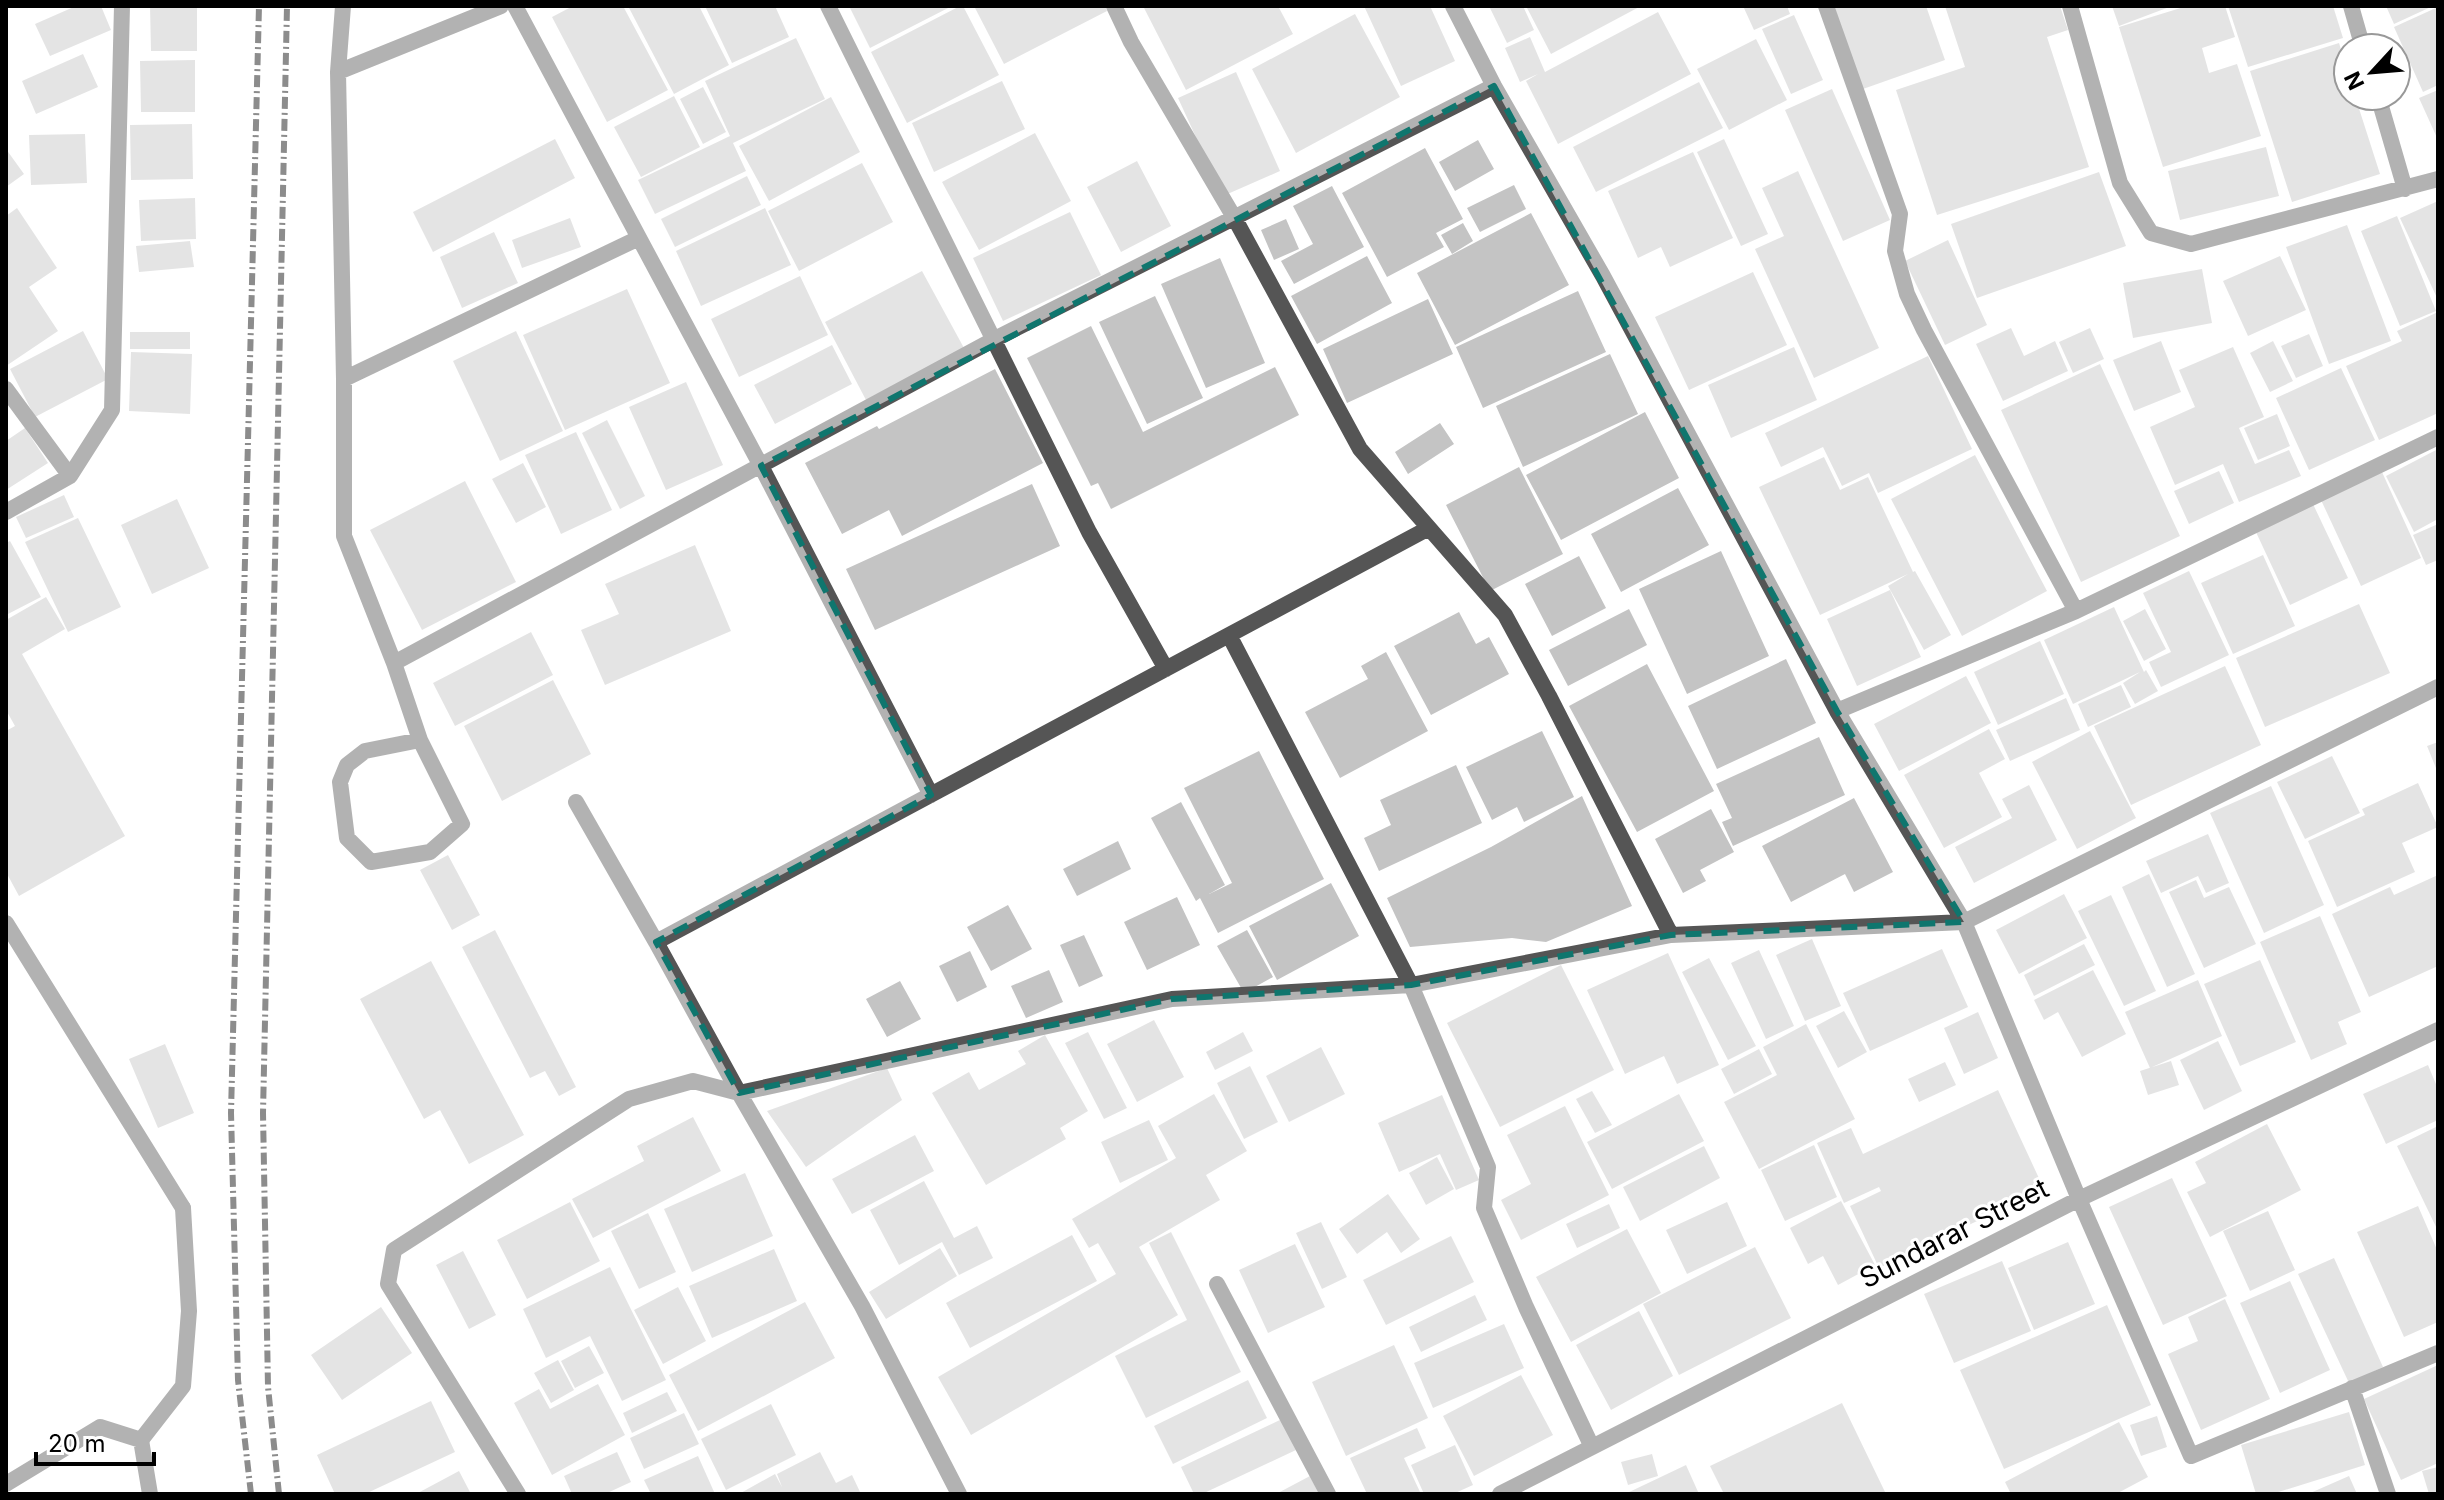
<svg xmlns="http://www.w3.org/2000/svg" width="2444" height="1500" viewBox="0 0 2444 1500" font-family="Inter,sans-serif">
	<rect width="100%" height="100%" fill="#fff"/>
	<path fill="#c4c4c4" d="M76,6h25l10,24 -61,26 -15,-32z
		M150,6h47v45h-46z
		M573,6h50l45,84 -61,32 -55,-105z
		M628,6h71l30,59 -55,29z
		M705,6h70l14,31 -57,26z
		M849,6h103l-82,42z
		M960,6h3l36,69 -92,48 -36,-71z
		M974,6h131l2,5 -103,53z
		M1143,6h135l15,28 -107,56z
		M1364,6h66l25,55 -54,25z
		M1489,6h34l11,24 -27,13z
		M1526,6h115l-90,48z
		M1743,6h44l3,8 -36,16z
		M1834,6h92l19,54 -82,29z
		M1945,6h115l8,24 -21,7 42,130 -152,48 -41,-125 69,-23z
		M2112,6h60l-53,20z
		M2187,6h38l10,31 -33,11 7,25 28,-9 24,72 -98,31 -44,-140z
		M2228,6h105l10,32 -95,29z
		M2386,6h47l-39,18z
		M2438,7v78l-15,7 -29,-65z
		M1658,12l33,62 -133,70 -32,-63 12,-7 -18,8 -15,-34 25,-11 15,35z
		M1355,14l45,83 -104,56 -44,-84z
		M1794,15l29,65 -32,14 -29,-65z
		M796,38l29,61 -92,44 13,28 -91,43 -17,-34 92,-44 -25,-55z
		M1756,39l31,61 -58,30 -32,-61z
		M2339,43l9,29v24h7l25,78 -88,28 -42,-131z
		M83,54l15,33 -62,27 -14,-33z
		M195,60v52h-54l-1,-51z
		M1236,72l44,99 -57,25 -45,-98z
		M1002,81l23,48 -91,43 -22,-49z
		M1699,82l24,46 -127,64 -23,-45z
		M703,87l23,45 -23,12 -23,-45z
		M1832,89l58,131 -47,21 -58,-131z
		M2438,90v50l-19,-42z
		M674,96l26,51 -59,30 -27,-50z
		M831,97l29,55 -91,49 -30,-55z
		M192,124l1,55 -62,1 -1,-55z
		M1035,133l36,68 -92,49 -37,-68z
		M85,134l2,49 -56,2 -2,-50z
		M555,139l20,39 -142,74 -20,-40z
		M1724,139l44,95 -27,12 -44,-94z
		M1478,140l16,29 -39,22 -16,-29z
		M2266,147l13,49 -99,24 -12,-49z
		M1425,148l38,71 -27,14 8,14 -57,30 -45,-84z
		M6,149l18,25 -18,13z
		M1693,152l40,86 -63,29 -9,-20 -23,11 -30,-67z
		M1137,161l34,65 -50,26 -34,-65z
		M862,163l31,59 -94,49 -31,-60z
		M1798,171l81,177 -65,30 -59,-129 29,-13 -22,-48z
		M2099,172l27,74 -149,52 -26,-74z
		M747,176l14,29 -86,42 -14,-28z
		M1514,185l12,24 -46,23 -13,-24z
		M1332,186l32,61 -70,37 -13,-23 32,-17 -20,-38z
		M195,198l1,41 -55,2 -2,-41z
		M2438,201v99l-38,-82z
		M17,208l40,60 -28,19 29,44 -52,35v-150z
		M765,208l26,57 -90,41 -25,-55z
		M1070,212l31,63 -98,46 -30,-63z
		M1531,213l38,72 -114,60 -38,-72z
		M2397,216l39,95 -36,15 -39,-95z
		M570,218l11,29 -59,21 -10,-28z
		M1286,219l13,30 -25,11 -13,-30z
		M1463,223l10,18 -21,13 -11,-19z
		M2347,225l44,116 -62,23 -43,-117z
		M494,232l24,51 -56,25 -22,-51z
		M1948,240l39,85 -42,20 -40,-84z
		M190,241l4,26 -55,5 -3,-26z
		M1367,256l25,47 -75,41 -26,-48z
		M2280,256l26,54 -58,26 -25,-55z
		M1220,258l45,105 -59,25 -45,-104z
		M2202,269l10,54 -79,15 -10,-55z
		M922,271l42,77 -98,52 -41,-78z
		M1753,272l34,73 -98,45 -34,-73z
		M800,276l28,59 -89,42 -28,-58z
		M627,289l43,94 -105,47 -42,-95z
		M1578,291l28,61 -123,56 -27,-61z
		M1155,296l48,102 -56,26 -48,-102z
		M1428,299l25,55 -106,49 -24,-54z
		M2438,312v101l-59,27 -33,-74 56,-25 -5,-10z
		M1091,326l52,106 132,-65 24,48 -188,94 -13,-26 -7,3 -64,-128z
		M2011,328l13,28 31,-15 13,30 -65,30 -27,-57z
		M2090,328l14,31 -31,14 -14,-31z
		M83,331l25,48 -73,38 -25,-48z
		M516,331l47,100 -63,30 -47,-100z
		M130,332h60v17h-60z
		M2309,334l14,32 -27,12 -15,-32z
		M2161,341l20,51 -47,19 -21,-51z
		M2273,341l20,40 -23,11 -20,-39z
		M832,345l20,39 -77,40 -21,-39z
		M1794,347l23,53 -86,38 -23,-53z
		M2233,347l31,70 -25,11 16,36 34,-14 12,26 -62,26 -16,-38 -48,21 -25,-58 45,-20 -16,-37z
		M131,352l61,2 -2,60 -61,-3z
		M1610,354l28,60 -115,53 -27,-61z
		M1928,356l44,93 -94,44 -9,-20 -27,13 -19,-39 -42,20 -16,-34z
		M2100,364l80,172 -99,46 -80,-172z
		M2341,368l34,72 -66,30 -33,-72z
		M995,369l48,94 -141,73 -13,-26 -47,24 -37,-71 72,-37 2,3z
		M686,382l37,83 -57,25 -37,-83z
		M1645,412l34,66 -118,62 -35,-65z
		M2277,414l13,32 -32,14 -14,-32z
		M607,420l38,76 -25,13 -38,-76z
		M1440,423l14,21 -46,30 -13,-22z
		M25,428l23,35 -42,27v-49z
		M576,432l36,78 -51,24 -36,-79z
		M2438,449v70l-24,13 -28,-56z
		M1975,455l72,136 -85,45 -71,-137z
		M1824,457l16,33 28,-13 45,95 2,-1 36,64 -27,15 -36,-64 20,-12 -88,41 -61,-128z
		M523,463l23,44 -30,16 -24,-44z
		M1519,467l44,87 -73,37 -44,-86z
		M2219,471l15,32 -45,21 -15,-33z
		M2382,472l39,86 -60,28 -40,-86z
		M465,481l51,101 -94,48 -52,-100z
		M1032,484l28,62 -185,84 -29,-61z
		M1678,488l31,57 -88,47 -30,-58z
		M64,495l10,22 -48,21 -10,-21z
		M177,499l32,69 -57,26 -31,-69z
		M2313,504l35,74 -58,27 -35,-75z
		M78,518l43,89 -53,25 -43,-90z
		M2438,524v36l-12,5 -13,-30z
		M10,541l31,56 -35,18v-72z
		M695,545l36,86 -126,54 -24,-55 38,-16 -14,-30z
		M1721,551l48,105 -82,38 -48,-105z
		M2263,555l32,71 -62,28 -32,-71z
		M1579,556l27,52 -54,28 -27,-52z
		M2189,571l40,84 -68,32 -12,-25 22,-10 -28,-59z
		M1890,590l31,67 -64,29 -30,-67z
		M46,597l19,32 -43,25 103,182 -106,60 -13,-24v-141l9,-5 -9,-16v-90z
		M2359,604l31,69 -125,54 -29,-69z
		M2114,607l30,65 2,-2 12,21 -23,13 -12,-21 17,-11 -67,32 -29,-64z
		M1629,609l18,36 -79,41 -19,-36z
		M2145,609l21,40 -22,12 -21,-40z
		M1459,612l17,32 13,-7 20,37 -78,41 -37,-69z
		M531,632l22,43 -98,51 -22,-43z
		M2040,641l24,53 -66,31 -24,-53z
		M1386,652l42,79 -88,47 -35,-66 63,-33 -7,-13z
		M1786,659l30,64 -99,46 -29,-63z
		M1647,664l67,127 -77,41 -68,-126z
		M2225,666l36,79 -130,60 -37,-79z
		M1966,676l25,47 -92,48 -25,-47z
		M553,680l38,74 -89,47 -38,-75z
		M2121,685l10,22 -43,20 -10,-23z
		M2066,698l14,32 -70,31 -14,-31z
		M1989,729l16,30 -26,14 23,44 -58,31 -40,-73z
		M1542,731l32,66 -50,25 -7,-15 -25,13 -26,-53z
		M2090,731l46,87 -59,31 -45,-87z
		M1819,737l26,58 -112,51 -11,-24 10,-4 -16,-34z
		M2438,742v31l-11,-27z
		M1259,751l65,128 -106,54 -18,-35 -4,3 -45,-83 30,-16 44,83 -16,9 23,-11 -48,-95z
		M2332,756l28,57 -55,26 -28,-57z
		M1456,765l26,58 -103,48 -15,-33 27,-13 -11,-25z
		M2418,783l20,44 -36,16 13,29 -78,35 -29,-66 57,-26 -3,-6z
		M2029,785l28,55 -83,43 -19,-36 57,-29 -10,-19z
		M2271,786l53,119 -60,28 -54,-120z
		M1582,796l50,110 -86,36 -34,-4 -102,9 -23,-49 104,-51z
		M1854,798l39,74 -39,20 -9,-18 -54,28 -29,-56z
		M1711,809l23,43 -34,18 6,11 -23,12 -28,-54z
		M2208,834l21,49 -23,10 -8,-17 -37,17 -15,-32z
		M1118,841l13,28 -54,27 -14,-27z
		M448,855l32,60 -28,15 -32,-60z
		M2149,874l46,100 -28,13 -45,-100z
		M2438,875v91l-69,31 -37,-83 58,-27 4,8z
		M2196,880l8,18 25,-11 27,57 -52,24 -35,-76z
		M1331,883l28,53 -82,44 -28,-54z
		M2064,894l23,44 -68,36 -23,-44z
		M2111,895l45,96 -32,15 -46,-95z
		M1177,897l23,48 -53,25 -23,-48z
		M1008,905l24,44 -41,22 -24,-44z
		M2320,916l41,96 -23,10 9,22 -36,16 -51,-118z
		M495,930l81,157 -17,9 -14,-25 -15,7 -68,-131z
		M1247,930l26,47 -29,16 -27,-47z
		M1084,935l19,41 -24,11 -19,-42z
		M1812,939l29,67 -36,15 -29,-66z
		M2084,944l11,21 -61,31 -10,-21z
		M1942,949l26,58 -98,44 -27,-58z
		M1759,950l35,76 -28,13 -35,-76z
		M970,951l17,36 -30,15 -18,-36z
		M1668,953l51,112 -42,19 -13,-28 -39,18 -38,-84z
		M1709,958l47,88 -28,14 -46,-88z
		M2260,960l36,82 -56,24 -36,-82z
		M431,961l93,174 -55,29 -29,-54 -16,9 -64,-120z
		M1561,965l53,105 -114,57 -53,-104z
		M1049,970l14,32 -37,16 -15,-32z
		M2093,970l33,64 -44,23 -24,-45 -14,8 -10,-20z
		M2198,980l24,56 -72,32 -25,-56z
		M900,981l21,38 -34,18 -21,-38z
		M1844,1011l23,41 -29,16 -22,-42z
		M1978,1012l20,46 -34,16 -20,-46z
		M1154,1020l30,57 -47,25 -30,-58z
		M1806,1024l49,95 -96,50 -35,-67 53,-27 -14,-28z
		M1088,1032l39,76 -23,11 -39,-76z
		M1243,1032l10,19 -38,19 -9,-18z
		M1045,1035l43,76 -28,17 6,11 -80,46 -54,-92 37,-21 10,18 47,-26 -8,-13z
		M2218,1041l24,50 -38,19 -24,-50z
		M165,1044l29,69 -36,15 -29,-69z
		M1321,1047l24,47 -56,28 -23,-46z
		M1759,1049l13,25 -38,20 -13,-25z
		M2171,1061l8,24 -31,10 -8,-24z
		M1945,1062l11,23 -37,17 -11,-23z
		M2428,1065l10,24v31l-52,24 -23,-50z
		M1250,1066l28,56 -34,17 -27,-56z
		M887,1068l15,32 -96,67 -39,-56z
		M1998,1090l46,99 -165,79 -29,-62 31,-15 -2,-4 -35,16 -27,-60 34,-15 12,26z
		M1592,1091l20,34 -17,8 -19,-34z
		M1214,1094l33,57 -41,24 14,25 -81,47 39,68 -207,120 -33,-58 178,-103 -18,-31 -9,5 -17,-29 104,-61 -18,-32z
		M1679,1094l25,47 -92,48 -25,-47z
		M1442,1095l37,85 -23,10 -16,-36 -41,18 -21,-49z
		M1565,1106l44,89 -88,45 -20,-40 30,-16 -24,-49z
		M693,1117l28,54 -128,67 -21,-39 72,-38 -7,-15z
		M1149,1120l19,40 -48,23 -19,-41z
		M2267,1124l34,66 -91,47 -23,-45 19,-9 -11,-21z
		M2438,1126v105l-41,-85z
		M915,1135l19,36 -82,43 -20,-35z
		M1814,1145l23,52 -52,24 -24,-51z
		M1704,1146l16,32 -80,43 -17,-34z
		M1437,1157l17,32 -28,16 -17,-32z
		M745,1173l28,63 -81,36 -28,-63z
		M2172,1178l55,118 -64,29 -54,-118z
		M924,1181l30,57 23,-12 16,32 -34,17 -17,-33 -43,23 -29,-55z
		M1388,1194l32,45 -19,14 -14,-21 -30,22 -18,-25z
		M1841,1201l34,64 -37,20 -15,-29 -15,8 -18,-36z
		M570,1202l30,59 -73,38 -30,-59z
		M1727,1202l20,44 -60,28 -21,-44z
		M1609,1204l11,24 -43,20 -11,-24z
		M2418,1206l20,46v70l-34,15 -47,-105z
		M2268,1211l27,59 -45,21 -27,-60z
		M648,1213l28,59 -37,17 -28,-58z
		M1321,1222l26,55 -25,12 -26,-56z
		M1627,1229l34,64 -90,49 -35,-65z
		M1171,1232l70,140 -95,46 -31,-62 72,-36 -38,-77z
		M1072,1235l25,46 -127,67 -24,-45z
		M1451,1236l23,46 -88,43 -23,-45z
		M2068,1242l27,62 -61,26 -26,-62z
		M1295,1244l30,63 -57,26 -29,-63z
		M1755,1247l36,71 -112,57 -36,-71z
		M940,1248l17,28 -71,43 -17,-27z
		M774,1249l23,52 -85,37 -23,-52z
		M463,1251l33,64 -27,14 -33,-64z
		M2334,1258l49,109 -34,16 -51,-109z
		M2002,1261l29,70 -77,32 -30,-69z
		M610,1267l56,113 -44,21 -32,-65 -44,22 -23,-49z
		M2290,1281l40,89 -50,23 -40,-90z
		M678,1287l28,54 -43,23 -29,-54z
		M1475,1295l12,25 -66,32 -12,-25z
		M2225,1299l45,100 -69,31 -33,-76 30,-13 -10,-24z
		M805,1302l30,56 -137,73 -29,-56z
		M2107,1305l44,100 -147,64 -44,-99z
		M381,1307l31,46 -70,47 -31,-45z
		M1639,1311l34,65 -62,34 -35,-65z
		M1504,1324l20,44 -91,40 -19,-45z
		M1394,1345l34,73 -82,38 -34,-74z
		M589,1346l15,27 -29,15 -14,-27z
		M558,1360l16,30 -23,13 -17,-30z
		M2438,1365v98l-37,17 -37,-81z
		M1521,1375l32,60 -79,41 -31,-60z
		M1248,1380l19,38 -94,46 -19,-38z
		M598,1384l27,51 -73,40 -38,-72 25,-14 11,20z
		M667,1392l10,19 -45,22 -9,-20z
		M431,1401l24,51 -90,42h-30l-18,-39z
		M1842,1403l44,91h-162l-14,-28z
		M771,1404l25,51 -70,35 -25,-51z
		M2349,1412l16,53 -93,29h-16l-15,-49z
		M684,1413l15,31 -55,25 -14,-31z
		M2157,1416l10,31 -26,9 -11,-31z
		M1282,1419l14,31 -94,44h-8l-13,-27z
		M2119,1422l29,55 -32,17h-105l-6,-12z
		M1417,1428l9,20 -22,10 17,36h-54l-17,-36z
		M1455,1445l18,40 -20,9h-29l-13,-29z
		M617,1452l14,30 -26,12h-33l-8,-18z
		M820,1452l16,31 16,-8 9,19h-122l36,-20 7,13 -5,-13z
		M1652,1454l6,22 -30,9 -7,-23z
		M698,1456l17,38h-64l-7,-14z
		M1686,1465l13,29h-74z
		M2438,1467v27h-9l-7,-23z
		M459,1471l12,23h-55z
		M1310,1476l9,18h-43z
		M2349,1476l8,18h-49z"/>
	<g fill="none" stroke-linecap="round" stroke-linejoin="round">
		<path stroke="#555" stroke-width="16" d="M141,1440l42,-54 6,-75 -6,-103"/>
		<path stroke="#555" stroke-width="16" d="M343,6l-5,66 6,307v157l50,127 26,77 42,84 -32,28 -59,10 -24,-24 -7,-56 7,-17 18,-14 55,-11
			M515,6l246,460 170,329
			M828,6l261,526 77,137
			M1114,6l17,36 104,177 125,230 145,166 44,81 122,239
			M1453,6l41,80 109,190 234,435 127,211 115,277 112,257 247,-103
			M1826,6l74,208 -5,37 12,43 17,36 152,281
			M2070,6l50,177 31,50 40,11 247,-65
			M2351,6l12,42
			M338,72l163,-66
			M2378,96l27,93
			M344,379l295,-141
			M6,389l64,87 -64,36
			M70,476l42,-66 10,-404
			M1229,635l200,-107
			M394,663l599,-323 501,-254
			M1837,711l239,-100 362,-174
			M576,802l80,140
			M6,923l177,285
			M1217,1284l111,210
			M2352,1388l36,106
			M6,1484l94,-57 41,13 9,54
			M518,1494l-130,-210 6,-34 235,-151 64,-18 46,12 433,-94 239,-14 260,-50 293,-13 474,-235
			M959,1494l-97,-188 -123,-213 -83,-151 573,-307 182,350 77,182 -4,41 42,99 66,140
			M1500,1494l579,-295 359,-169"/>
		<path stroke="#000" stroke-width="6" stroke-dasharray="12 4 2 4" stroke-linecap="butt" d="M251,1494l-13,-114 -7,-267 28,-1107
			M279,1494l-11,-107 -5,-274 24,-1107"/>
	</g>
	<path d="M0 0H2444V1500H0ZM1494,86l343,625 127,211 -293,13 -260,50 -239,14 -433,94 -83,-151 275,-147 -170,-329z" fill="#fff" fill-opacity=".55" fill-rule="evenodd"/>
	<path fill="none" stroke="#0f766e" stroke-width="6" stroke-dasharray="16 10" stroke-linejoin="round" d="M1494,86l343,625 127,211 -293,13 -260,50 -239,14 -433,94 -83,-151 275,-147 -170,-329z"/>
	<g text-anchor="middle" stroke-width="6" stroke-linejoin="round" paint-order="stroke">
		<g font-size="28" fill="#000" stroke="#fff">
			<text transform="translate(1954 1233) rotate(-27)" y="10">Sundarar Street</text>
		</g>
	</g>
	<rect width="2444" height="1500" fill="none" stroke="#000000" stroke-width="16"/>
	<g transform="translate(2372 72) rotate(244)"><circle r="38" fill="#ffffff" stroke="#999999" stroke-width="2"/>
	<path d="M0-6L14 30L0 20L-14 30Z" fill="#000000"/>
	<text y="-12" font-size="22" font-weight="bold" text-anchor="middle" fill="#000000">N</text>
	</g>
	<path d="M36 1452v12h118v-12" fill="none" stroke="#000000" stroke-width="4"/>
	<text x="48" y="1452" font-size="24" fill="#000000" stroke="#ffffff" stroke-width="6" paint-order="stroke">20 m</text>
</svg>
